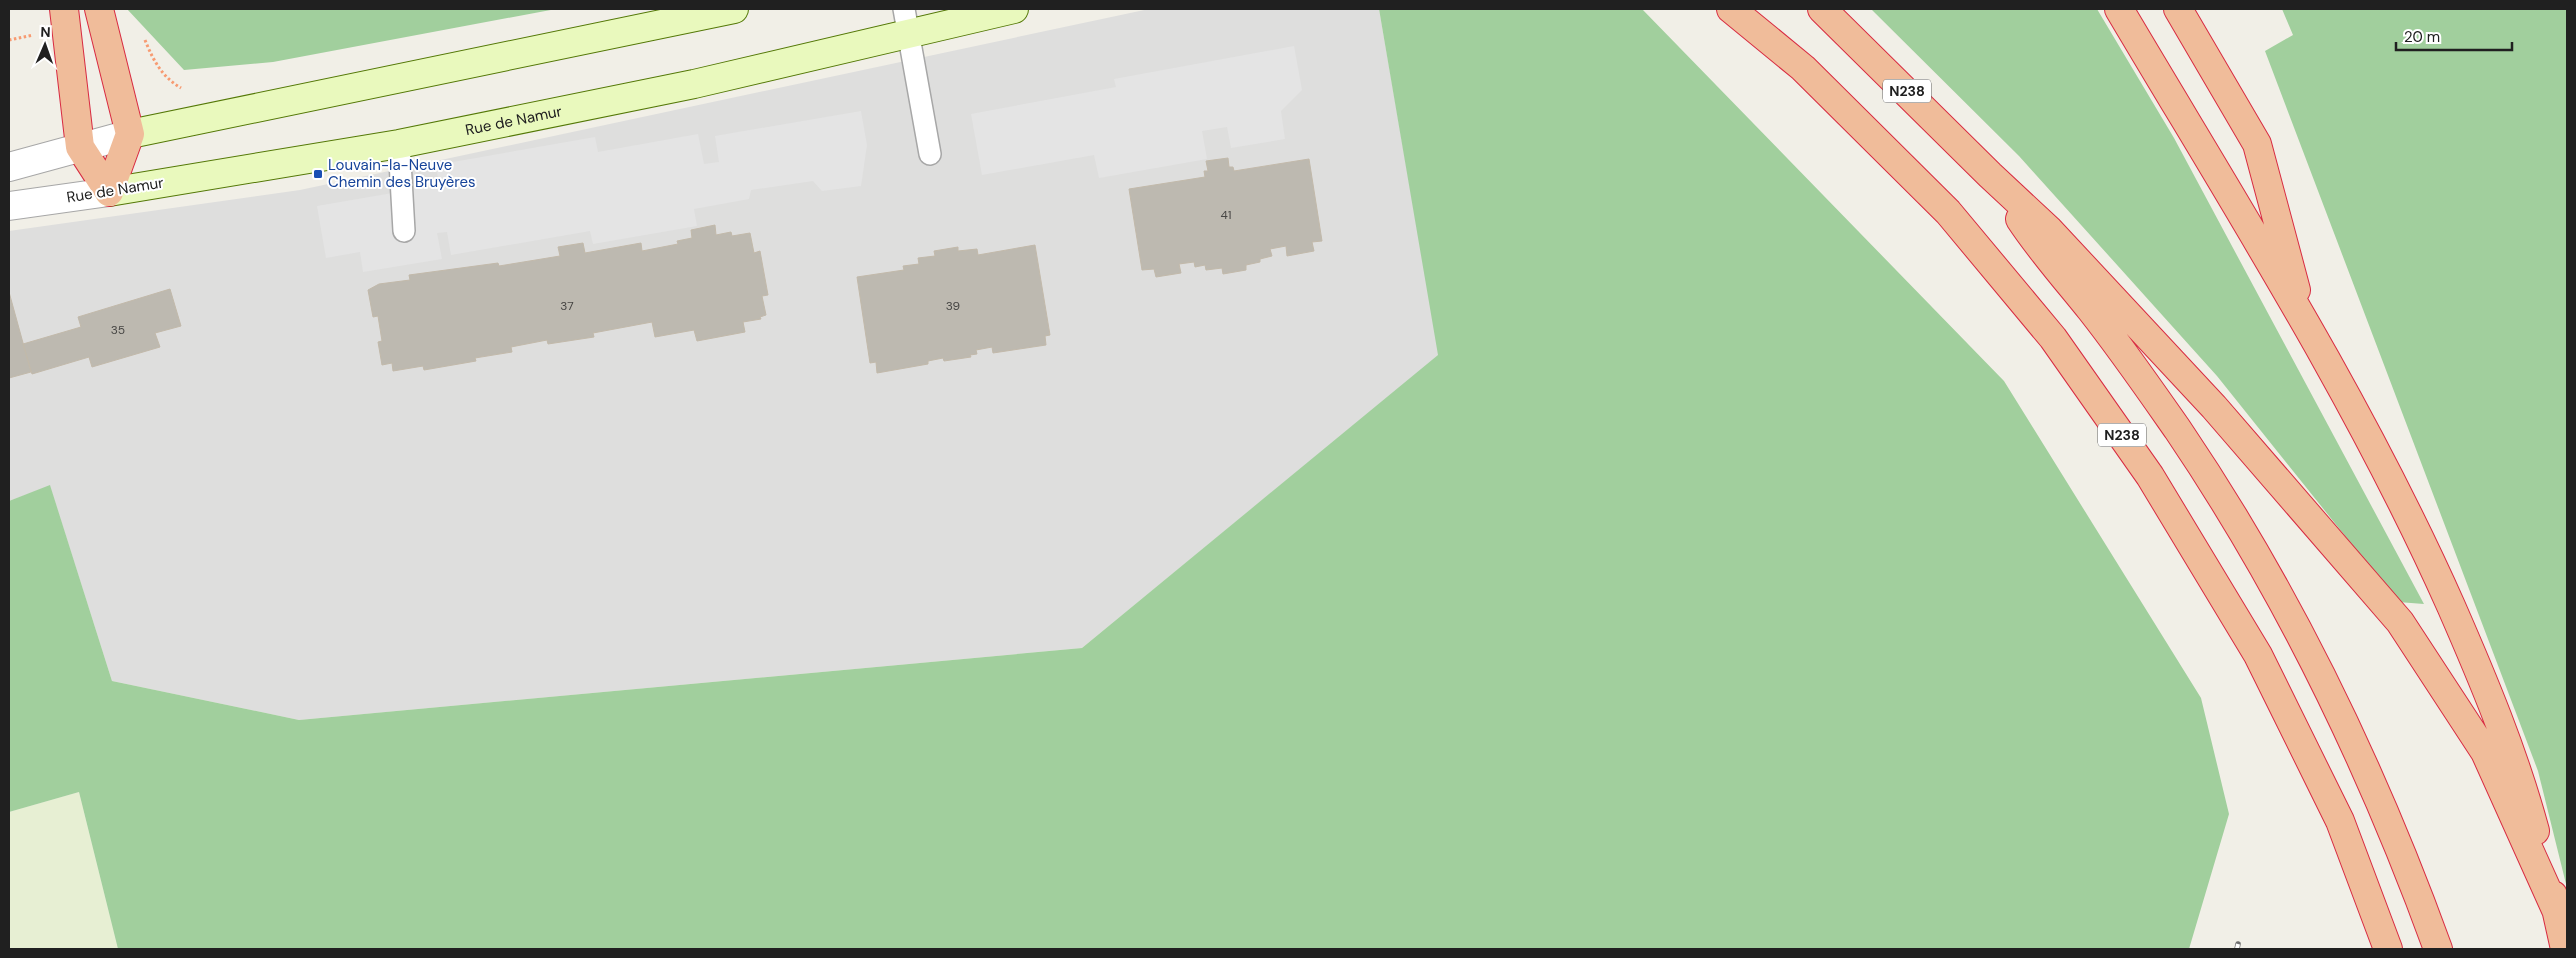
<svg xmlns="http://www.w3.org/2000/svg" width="2576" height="958" viewBox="0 0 2576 958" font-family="'DM Sans',sans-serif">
	<rect width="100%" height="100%" fill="#f1efe7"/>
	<path fill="#dededd" d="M1149,9h230l60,346 -357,293 -783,72 -187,-39 -62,-195 -41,15v-270l291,-41z"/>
	<path fill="#e7efd3" d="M79,792l39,157h-109v-137z"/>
	<path fill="#a1cf9d" d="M127,9h429l-283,53 -89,8z
		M1379,9h263l362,372 197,317 28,116 -40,135h-2071l-39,-157 -70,20v-311l41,-16 62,196 187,39 783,-72 356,-293z
		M1871,9h226l77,129 250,466 -26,-2 -181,-226 -198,-220z
		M2282,9h285v879l-29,-117 -273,-720 28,-16z"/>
	<path fill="#e4e4e4" d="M1294,46l8,44 -21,21 4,28 -54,9 -4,-21 -25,4 5,28 -108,19 -5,-23 -112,20 -11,-61 145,-27 -2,-8z
		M861,111l6,34 -6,41 -39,5 -9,-10 -62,9 -2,9 -55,10 3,17 -104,18 -3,-13 -139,24 -4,-23 -10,1 5,26 -79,13 -3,-20 -34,6 -9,-52 122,-21 -3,-20 159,-28 3,15 100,-18 6,30 15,-2 -4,-26z"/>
	<path fill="#bdb9b0" stroke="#c2b9aa" d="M1228,158l1,9h4l1,4 75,-12 13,82 -10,1 2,9 -27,5 -1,-10 -16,3 2,7 -12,3v3l-14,3v5l-23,4 -1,-6 -16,2 -1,-5 -10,2 -1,-5 -15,2 2,9 -25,4 -2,-8 -12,1 -13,-81 76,-12 -1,-6h4l-2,-10z
		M715,225l1,10 15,-3 1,4 18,-3 4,20 6,-2 8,44 -6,1 4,19 -6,2 1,2 -18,3 2,10 -48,9 -3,-11 -39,7 -3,-15 -59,11 1,4 -46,7 -1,-4 -36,7 1,5 -37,6 1,3 -52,9 -1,-4 -30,5 -1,-8 -10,2 -4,-23 4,-1 -4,-25 -5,1 -5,-27 11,-6 31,-4 -1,-5 89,-12 1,3 61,-10 -2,-9 25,-4 2,10 56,-10 1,8 36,-7 -1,-3 15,-3 -1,-8z
		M1035,245l15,90 -5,1 1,9 -53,8 -1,-6 -16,3 1,4 -7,1 1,2 -27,4 -1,-3 -15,3v3l-51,9 -1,-11 -6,1 -13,-86 47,-7 -1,-4 16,-2 -1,-6 17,-2 -1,-5 24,-4v4l19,-2 1,6z
		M170,289l11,37 -26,7 5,14 -68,20 -3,-10 -57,17 -9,-30 58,-17 -3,-10z
		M9,292l22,80 -22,6z"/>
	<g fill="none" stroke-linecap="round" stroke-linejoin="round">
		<g stroke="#a7a7a7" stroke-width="24">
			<path id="service" d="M904,9l26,145
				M399,144l5,87"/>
		</g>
		<g stroke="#a7a7a7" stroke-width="30">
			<path id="tertiary" d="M9,167l121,-33
				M9,206l100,-14"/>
		</g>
		<g stroke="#547807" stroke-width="30">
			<g id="secondary">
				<path d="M130,134l604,-125"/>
				<path id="s1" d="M109,192l290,-48 295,-60 320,-75"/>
			</g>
		</g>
		<g stroke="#d82b42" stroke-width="30">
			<path id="trunk" d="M64,9l16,138 29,45
				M99,9l31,125 -21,58
				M1731,9l72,59 145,144 105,126 97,138 108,179 82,166 48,128
				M1822,9l168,166 59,55 165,177 186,215 85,130 72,160
				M2119,9c116,196 239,388 332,597 32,73 63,147 84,225
				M2178,9l79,135 39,146
				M2020,219c21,32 47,61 71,91 30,38 59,80 87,120 109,161 194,337 260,519
				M2553,895l12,54"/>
		</g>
		<path stroke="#f79b72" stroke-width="3" stroke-dasharray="2.5 2.5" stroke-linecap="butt" d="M9,40l24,-5
			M145,40c8,20 17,37 36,48"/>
		<use href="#service" stroke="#fff" stroke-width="21"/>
		<use href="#tertiary" stroke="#fff" stroke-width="28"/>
		<use href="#secondary" stroke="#e9f9bd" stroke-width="28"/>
		<use href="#trunk" stroke="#f0bc9a" stroke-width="28"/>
		<g stroke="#6e6e6e" stroke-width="5.5">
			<path id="rail" d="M2237,949l1,-5"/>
		</g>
		<use href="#rail" stroke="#fff" stroke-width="4" stroke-dasharray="11" stroke-linecap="butt"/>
	</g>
	<rect fill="#1a4fb4" stroke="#fff" stroke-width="2" x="313" y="169" width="10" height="10" rx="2.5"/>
	<g text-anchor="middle" stroke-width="4" stroke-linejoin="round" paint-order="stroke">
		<g font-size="12" fill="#474644">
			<text x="1226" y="219">41</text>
			<text x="567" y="310">37</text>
			<text x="953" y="310">39</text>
			<text x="118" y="334">35</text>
		</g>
		<g fill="#fff" stroke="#636363" stroke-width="1">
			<rect x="1883" y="79.5" width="48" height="23" rx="4"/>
			<rect x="2098" y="423.5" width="48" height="23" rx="4"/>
		</g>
		<g font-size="14" font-weight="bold" fill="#202020">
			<text x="1907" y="96">N238</text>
			<text x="2122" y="440">N238</text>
		</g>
		<g font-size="15" fill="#202020" stroke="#fff">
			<text dy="5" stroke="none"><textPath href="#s1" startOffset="411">Rue de Namur</textPath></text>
			<text transform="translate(115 190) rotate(-9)" y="5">Rue de Namur</text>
		</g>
		<g font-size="15" fill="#164399" stroke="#fff" text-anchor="start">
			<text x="328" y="170">Louvain-la-Neuve<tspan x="328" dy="17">Chemin des Bruyères</tspan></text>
		</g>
	</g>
	<rect width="2576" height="958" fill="none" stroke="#202020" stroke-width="20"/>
	<g transform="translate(45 45) rotate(2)" stroke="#ffffff" stroke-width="4" paint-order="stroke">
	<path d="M0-4L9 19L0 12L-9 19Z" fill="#202020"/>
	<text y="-8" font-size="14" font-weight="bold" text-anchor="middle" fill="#202020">N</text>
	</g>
	<path d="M2396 42v8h116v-8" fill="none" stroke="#202020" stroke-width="2.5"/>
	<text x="2404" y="42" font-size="15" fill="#202020" stroke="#ffffff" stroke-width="4" paint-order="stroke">20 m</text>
</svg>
